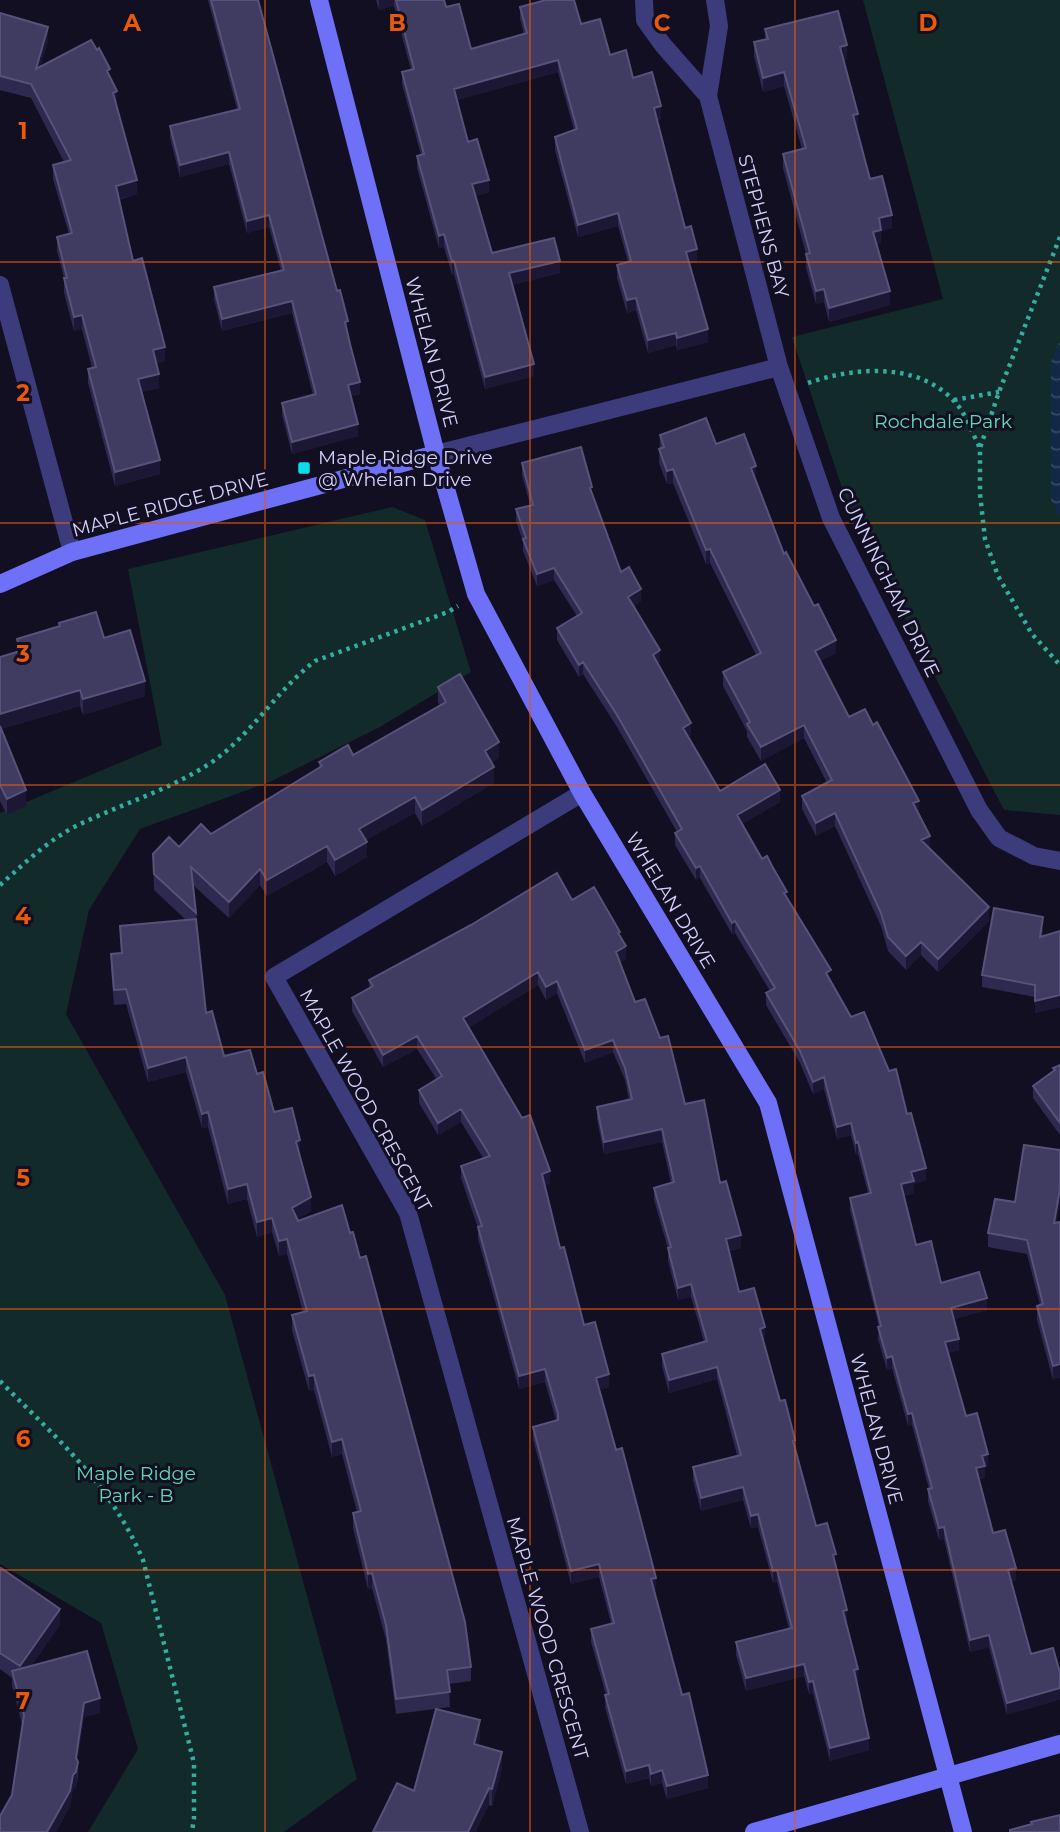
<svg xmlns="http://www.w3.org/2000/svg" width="1060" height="1832" viewBox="0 0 1060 1832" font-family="Montserrat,sans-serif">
	<defs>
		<pattern id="water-waves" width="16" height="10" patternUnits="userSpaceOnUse" patternTransform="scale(1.75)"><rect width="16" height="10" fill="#112947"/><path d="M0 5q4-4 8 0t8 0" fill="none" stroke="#334762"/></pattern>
	</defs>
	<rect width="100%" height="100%" fill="#110f21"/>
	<path fill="#122a29" d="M863,0h197v815l-56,-5 -154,-298 -58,-175 151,-38z
		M392,507l33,13 46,152 -91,55 -110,55 -130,47 -51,81 -23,104 159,281 132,484 -73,53h-196l50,-83 -37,-126 -101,-59v-751l162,-68 -34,-176z"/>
	<path fill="url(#water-waves)" d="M1060,341v176l-9,-17v-138z"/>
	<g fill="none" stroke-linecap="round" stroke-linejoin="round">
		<path stroke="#35aca1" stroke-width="4.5" stroke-dasharray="3.5 5" stroke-linecap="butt" d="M1060,237l-61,155 -19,56v46l5,45 13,37 34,58 28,31
			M808,383c46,-16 109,-21 145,17 12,11 19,33 27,48
			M954,400l45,-8
			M0,885c24,-21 47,-44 76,-59 45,-22 94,-36 136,-64 39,-27 65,-72 103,-101l133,-49 10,-6
			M0,1381c57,58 110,102 143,179l51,203v55l-2,14"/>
		<path stroke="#3c3c7d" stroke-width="18" d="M644,0l1,20 18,25 45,51
			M715,0l4,26 -11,70 71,271 52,151 148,292 20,28 35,18 26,5
			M0,285l72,267
			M436,454l343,-87
			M580,1832l-172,-619 -134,-236 308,-184"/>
		<path stroke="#6e70f7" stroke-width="18" d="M319,0l117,454 40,140 106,199 186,310 195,729
			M0,584l72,-32 364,-98
			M754,1832l306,-88"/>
	</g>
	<path fill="#2e294e" d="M208,0h50l89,333 13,61 -9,2 7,40 -66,18 -10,-39v-12l31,-8 -21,-82 -70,18 -8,-32v-12l67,-16 -12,-44 -22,6 -18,-69 -49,13 -10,-39v-12l67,-17z
		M376,0h68l2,7 25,42 53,-15 -4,-15v-12l61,17 52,54 28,41 -4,1 28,108 12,34 -8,2 19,78 -31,8 -1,-5 -28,8 -12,-43 -9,3 -10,-35v-13l11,-3 -10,-36 -40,11 -23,-87v-13l19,-7 -16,-58 -101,28 11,42 21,50 -14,4 17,57 68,20 -48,12 22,91 -49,13 -31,-115 -2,1 -8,-28 -5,1 -22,-80v-12l4,-1 -19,-71v-12l9,-2 -17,-64 -15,4z
		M0,13l48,28 -8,26 70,10 27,117 -18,6 14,61 32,100 -9,2 3,25 -17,4 18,82 -45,12 -27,-103v-14l4,-1 -10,-39 -8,2 -10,-38v-15l-7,-27v-14l12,-3 -16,-55v-14l11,-3 -33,-64 -31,-8z
		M765,29l82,30 -3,1 14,67 -2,1 14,51 22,49 -11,3v12l-5,1 14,61 -61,17 -5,-20 -8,2 -10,-36v-14l-23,-86v-14l19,-5 -18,-63 -21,6 -9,-36v-14l11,-2z
		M660,435l56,9 40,35 28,75 52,99 -16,8 29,56 70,97 11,34 59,73 -51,51 -17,-17 -15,15 -18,-19 -7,-25 -46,-100 -19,10 -14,-27v-13l25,-13 -23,-45 -43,23 -14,-24v-6l-24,-45v-14l33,-17 -46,-92 -4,1 -33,-81 -6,1 -8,-21z
		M522,463l70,32 29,77 20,29 -7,5 26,56 -2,1 33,72 -3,2 32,54 60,11 -38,22 45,73 44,83 76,134 19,66 -12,4v9l-10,3 12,49 25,38 46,27 -33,9 5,31 -11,3 18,63 22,50 -3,1v11l-6,1 14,54 23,47 -5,2 -4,133 -18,-68 -19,5 -26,-113 -5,1 -11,-39v-12h1l-17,-64 -4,1 -16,-58 -5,2 -9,-31 1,-12 -29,-117v-12l18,-5 -10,-39 -2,1 -5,-20 -14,4 -13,-50 -11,5 -13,-31 -34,-58v-12l4,-2 -35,-58 -3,1 -32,-56 -4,2 -21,-35v-12l2,-1 -60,-105 -34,-53 -4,3 -22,-37v-12l20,-12 -23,-36 -17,6 -14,-35v-9l-7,-21v-12l14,-4 -8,-30z
		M59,623l45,15 41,58 -62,19 -3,-9 -79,23 25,77 -19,9 -7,-14v-144l17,-5v-13l42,-13z
		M438,687l61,71 -8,5 3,20 -72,43 -7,-13 -49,27 1,17 -32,19 -8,-14 -60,34 -7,-11 -31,33 -36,-33 13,128 18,43 33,18 17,38 26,43 11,56 -14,8 174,448v14l-22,3 1,23 -54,7 -10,-74 -14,-52 -4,1 -15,-61v-15l4,-1 -15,-58 -10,3 -18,-67 -5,1 -17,-61v-15l11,-3 -16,-58 -8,2 -7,-24 -15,5 -10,-38 -19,5 -20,-77 -6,1 -16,-56 -38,10 -22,-78 -12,1 -3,-36v-15l10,-1 -1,-27 66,-6 -32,-30 -1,-36 26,-7 32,-13 108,-66v-6l34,-7 87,-49 -2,-4z
		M572,900l48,37 6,22 -6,3 15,40 50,102 35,79 21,65 -12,3 10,41 26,48h-2l32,110 21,76 20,41 22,115h-1l12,68 -39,11 -17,-68 -4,1 -5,-18 -58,15 -10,-36v-13l53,-13 -12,-47 -4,1 -15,-56 -7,1 -8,-28 -42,11 -8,-31v-13l44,-12 -20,-76 -48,14 -7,-27v-12l42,-12 -13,-45 -13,3 -10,-39v-12l-14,-49v-12l17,-5 -9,-41 -58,12 -7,-35v-12l32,-7 -4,-20 -12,-28 -28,11 -28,-70 -11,7 -8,-15 -70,43 82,156 -5,1 15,63 24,77 25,62 -9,2 56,201 -2,1 54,197 -41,11 -5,-16 -11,3 -2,-8 -23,6 -21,-77 1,-12 -15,-53v-13l20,-6 -12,-46 -28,7 -38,-145v-12l23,-7 -11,-38 -26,7 -41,-150v-11l-17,-50v-12l22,-8 -22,-36 -23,13 -19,-32v-13l18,-10 -20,-31 -34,18 -31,-56v-13l17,-10v-8z
		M1043,929l-1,7 18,-5v76l-25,6v-16l-53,-10v-12z
		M1060,1065v70l-27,-37v-12l20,-15v-3z
		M1057,1223l-4,157 -16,-60v-14l3,-1 -13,-51 -39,-7v-14z
		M0,1570l60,55 -29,41 69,47 -16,4 -7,44 1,15 -2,11 -3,2 -3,17 -14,26h-56l12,-37 10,-71 -10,-38v-8l-12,-9z
		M480,1737l-2,8 24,24 -10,37 -78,-15z"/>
	<path fill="#1b1734" d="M379,0h15v6l-15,4z
		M48,27v14l-12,42v-14z
		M847,45v14l-7,2v-14z
		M558,60v12l-104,29v-12z
		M784,72v14l-21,6v-14z
		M117,91v14l-4,-12z
		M661,106v13l-7,2v-13z
		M858,114v13l-5,2v-14z
		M229,152v12l-49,13v-12z
		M137,180v14l-21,6v-14z
		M489,180v12l-17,5v-13z
		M618,213v13l-40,11v-12z
		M269,215v12l-22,6v-12z
		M892,215v13l-11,3v12l-8,2v-13l6,-14z
		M444,234v13l-5,1v-12z
		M697,249v13l-11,3v-13z
		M454,261v13l-2,1v-13z
		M560,261v12l-51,13v-13z
		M824,289v13l-8,2v-13z
		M890,291v14l-61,17v-14z
		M636,298v12l-9,3v-13z
		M292,301v12l-70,18v-12z
		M82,315v14l-8,2v-14z
		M708,329v13l-31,8v-12z
		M676,333v12l-28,8v-13z
		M165,347v14l-12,3v-14z
		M534,364v12l-49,13v-12z
		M159,374v14l-21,5v-14z
		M360,382v12l-12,3v-12z
		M358,424v12l-66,18v-12z
		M160,460v14l-45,12v-14z
		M756,466v13l-5,2v-13z
		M673,469v14l-6,1v-13z
		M710,549v14l-4,1v-14z
		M554,568v12l-17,6v-12z
		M641,589v12l-13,8v-12z
		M836,640v13l-21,11v-13z
		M660,650v12l-7,5v-12z
		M583,662v12l-4,3v-12z
		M145,681v15l-62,19v-16z
		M80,690v16l-80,23v-15z
		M691,723v12l-8,5v-12z
		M804,725v13l-43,23v-14z
		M499,742v16l-14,9v-16z
		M494,767v16l-72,43v-16z
		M26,790v16l-19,9v-16z
		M780,790v12l-43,25v-12z
		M415,797v16l-56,31v-15z
		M919,801v13l-6,-11z
		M835,813v13l-19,10v-13z
		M930,836v13l-9,-9z
		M367,842v15l-32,19v-16z
		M327,846v16l-60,34v-16z
		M700,866v12l-4,2v-12z
		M260,869v16l-31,33v-16z
		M989,907v14l-51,51v-13z
		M735,921v12l-3,1v-11z
		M921,942v13l-15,15v-14z
		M626,946v13l-10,5v-12z
		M538,972v13l-75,46v-13z
		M557,981v12l-11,7v-13z
		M1060,995v12l-25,6v-12z
		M417,1036v13l-34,18v-12z
		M613,1040v12l-28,11v-13z
		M186,1057v15l-38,10v-14z
		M824,1077v12l-11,5v-12z
		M461,1109v13l-23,13v-12z
		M208,1112v15l-6,1v-14z
		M851,1123v12l-14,4v-12z
		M662,1129v13l-58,12v-12z
		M300,1140v15l-4,1v-14z
		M858,1142v12l-2,1v-12z
		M926,1168v12l-12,4v9l-13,3v-12l10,-12z
		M550,1171v13l-8,2v-12z
		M247,1184v15l-19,5v-15z
		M1060,1189v14l-6,34v-14z
		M311,1197v14l-19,12v-15z
		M272,1218v14l-15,5v-15z
		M741,1235v13l-15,3v-12z
		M287,1239v15l-8,2v-15z
		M691,1284v13l-13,3v-12z
		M987,1298v12l-36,10v-12z
		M765,1327v13l-5,1v-12z
		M959,1339v11l-14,4v-12z
		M892,1356v12l-5,2v-12z
		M1060,1364v14l-7,2v-14z
		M717,1367v12l-48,14v-13z
		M545,1369v13l-26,7v-13z
		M609,1374v13l-13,3v-12z
		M314,1375v15l-5,1v-15z
		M912,1413v12l-4,1v-12z
		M342,1439v15l-10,3v-15z
		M988,1454v12l-3,1v11l-9,2v-12l6,-12z
		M743,1487v13l-42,11v-13z
		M758,1514v13l-7,1v-12z
		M944,1527v12l-5,1v-12z
		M599,1564v13l-28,7v-13z
		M1016,1568v12l-8,2v-12z
		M777,1570v12l-4,1v-12z
		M372,1573v15l-4,1v-15z
		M656,1578v12l-5,2v-13z
		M60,1609v16l-40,58v-17z
		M847,1610v13l-4,1v-13z
		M989,1635v12l-19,5v-12z
		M804,1664v12l-58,15v-13z
		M858,1669v13l-4,1v-13z
		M813,1681v12l-4,1v-12z
		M1060,1688v12l-53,15v-12z
		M100,1698v15l-16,4 -8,56v-15l8,-55z
		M480,1720v17l-6,24v-17z
		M869,1738v12l-39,11v-13z
		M502,1752v17l-10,37v-17z
		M78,1762l-2,25 -3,2 -3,17 -14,26h-9z
		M649,1765v13l-23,6v-13z
		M662,1770v13l-11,3v-12z
		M708,1775v13l-41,11v-13z
		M489,1788v17l-13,27h-8z"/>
	<path fill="#403b61" stroke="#575279" stroke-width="2" d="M211,0h47l79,291 3,-1 8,31 -3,1 5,22 10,38 -12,3 10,39 -66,18 -10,-39 34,-9 -24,-93 -70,18 -8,-32 70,-17 -15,-55 -22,6 -18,-69 -49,13 -10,-39 70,-17z
		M396,0h48l2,7 13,-3 12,45 56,-16 -7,-26 26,-7h28l7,24 19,-5 10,36 16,-5 7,28 19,-6 9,34 -7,2 31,120 6,-2 6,23 -11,3 22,77 -31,9 -1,-5 -28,7 -12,-42 -9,2 -10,-35 14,-4 -13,-48 -40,12 -23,-88 22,-8 -19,-69 -104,29 14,53 9,-3 12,41 -17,4 20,69 62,-15 6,23 -51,12 25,91 -49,13 -31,-116 -2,1 -8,-28 -5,2 -22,-80 7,-2 -22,-82 12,-3z
		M838,11l9,34 -7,2 18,67 -5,1 17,64 12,-3 10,39 -13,3 2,12 -8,2 17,59 -61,17 -5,-19 -8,2 -10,-37 4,-1 -27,-99 23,-6 -22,-76 -21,6 -9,-36 14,-3 -3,-10z
		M0,13l48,14 -12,42 55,-29 6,10 2,-2 11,21 -3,2 10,20 -4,2 24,87 -21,6 17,75 9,-3 23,89 -12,3 6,24 -21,5 22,81 -45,12 -27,-103 8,-2 -14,-52 -8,2 -10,-39h3l-10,-41 15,-4 -19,-68 18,-5 -40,-76 -31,-8z
		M706,418l10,26 28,-10 12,32 -5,2 33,86 2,-2 28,54 4,-2 18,36 -21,11 34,66 16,-8 8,16 4,-3 42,79 -6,2 17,33 -9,4 68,67 -51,52 -17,-17 -15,14 -18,-19 -7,-24 -46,-100 -19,10 -14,-27 30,-16 -28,-55 -43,22 -14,-23 3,-2 -27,-50 38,-19 -51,-104 -4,1 -33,-81 -6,2 -8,-22 5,-2 -4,-12z
		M581,447l11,40 -2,1 31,84 8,-5 12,22 -13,8 32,53 -7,5 38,68 -8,5 37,63 45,-27 15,26 -43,25 25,44 5,-3 5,10 15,26 -3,1 47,77 -5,3 25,44 13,-5 25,59 7,-2 11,45 4,-1 15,55 -15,4 3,9 -13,3 15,61 15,-4 10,42 38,-11 8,26 -36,10 8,31 -14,3 21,74 11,-3 11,41 -6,2 3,10 -9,2 17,65 12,-3 11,38 -8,2 23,84 22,-6 7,25v15l-53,15 -18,-68 -19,5 -26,-113 -5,1 -11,-39 4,-1 -20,-75 -4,1 -16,-58 -5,2 -9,-31 3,-1 -31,-128 21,-5 -13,-51 -2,1 -5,-20 -14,4 -13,-50 -11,5 -13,-31 -34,-58 9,-5 -40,-67 -3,2 -32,-57 -4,2 -21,-35 7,-4 -65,-114 -34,-53 -4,3 -22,-37 25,-15 -28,-45 -17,6 -14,-35 3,-1 -10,-29 17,-4 -11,-42z
		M96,612l8,26 26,-8 15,51 -62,18 -3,-9 -80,24v-57l20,-6 -3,-12 43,-13 -1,-3z
		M460,674l39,68 -14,9 9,16 -72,43 -7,-13 -56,32 8,13 -32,18 -8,-14 -60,34 -7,-11 -31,33 -38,-35 5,46 -42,-39 -1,-20 16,-17 10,10 22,-23 10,10 111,-68 -3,-4 29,-17 5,10 93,-53 -8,-15z
		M0,726l26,64 -19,9 -7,-14z
		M557,873l15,27 22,-13 26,45 -2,1 8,13 -10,6 19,50 10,-3 15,39 8,-2 17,68 19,-4 16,83 6,-2 15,54 -15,4 13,53 15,-4 11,39 -5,2 20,72 5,-1 10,40 -2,1 23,85 11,-3 9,31 -3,1 14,55 -4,1 15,58 -4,1 15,68 -39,10 -17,-67 -4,1 -5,-18 -58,14 -10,-36 56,-14 -15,-58 -4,1 -15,-57 -7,2 -8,-29 -42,11 -8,-31 48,-12 -24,-88 -48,13 -7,-26 45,-13 -16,-57 -13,4 -10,-40 3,-1 -17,-59 20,-6 -12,-53 -58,13 -7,-35 35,-8 -7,-31 -12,-28 -28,10 -28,-69 -11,6 -8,-15 -75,46 59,100 8,-3 20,56 -8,3 18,74 4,-1 20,78 11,-3 14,52 -13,4 20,72 6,-2 34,130 -5,1 31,116 7,-2 19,82 -41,11 -5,-16 -11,4 -2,-9 -23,6 -21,-76 4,-1 -18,-65 23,-6 -15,-59 -28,7 -38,-144 25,-7v-6l-13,-45 -26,7 -41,-149 4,-1 -21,-60 29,-10 -29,-47 -23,14 -19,-33 23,-14 -25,-40 -34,19 -31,-57 21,-12 -4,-6 102,-55z
		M994,908l49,9 -3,20 20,-6v64l-25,6v-16l-53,-10z
		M196,919l10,94 6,-2 12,45 26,-6 7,24 6,-2 11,40 18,-4 8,32 -4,2 15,55 -19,11 6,13 44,-16 8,28 3,-1 7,26 6,-2 99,366 6,45 -24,3 3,22 -54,7 -10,-74 -14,-52 -4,1 -15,-61 8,-2 -19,-72 -10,3 -18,-67 -5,1 -17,-61 15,-4 -20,-72 -8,2 -7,-23 -15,4 -10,-38 -19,5 -20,-77 -6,2 -16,-57 -38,11 -22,-79 -12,1 -3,-36 11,-1 -2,-27z
		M1060,1065v58l-27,-37 22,-16 -2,-2z
		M1024,1145l36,5v39l-6,34 6,-1v142l-7,2 -16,-60 6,-2 -16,-64 -39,-7 7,-34 20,3z
		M1,1568l59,41 -40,57 -20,-13v-83z
		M87,1651l13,47 -16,5 -8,55 2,4 -2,10 -3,3 -3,16 -23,41h-47v-16l12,-21 12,-80 -12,-44z
		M436,1709l44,11 -6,24 28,8 -10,37 -3,-1 -21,44h-95l24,-49 17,8z
		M1060,1815v17h-50v-2l22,-6 -1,-2z"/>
	<path fill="none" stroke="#e8590c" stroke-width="2" stroke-opacity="0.55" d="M265,0v1832M530,0v1832M795,0v1832M0,262h1060M0,523h1060M0,785h1060M0,1047h1060M0,1309h1060M0,1570h1060"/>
	<rect fill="#0edeec" stroke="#110f21" stroke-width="2.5" x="297" y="461" width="14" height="14" rx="3.5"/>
	<g text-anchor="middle" stroke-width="6" stroke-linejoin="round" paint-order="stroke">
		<g font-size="19" fill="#d4d1fc" stroke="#110f21">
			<text transform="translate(764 226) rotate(75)" y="7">STEPHENS BAY</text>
			<text transform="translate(432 352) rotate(75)" y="7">WHELAN DRIVE</text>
			<text transform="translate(170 504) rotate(-15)" y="7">MAPLE RIDGE DRIVE</text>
			<text transform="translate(889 582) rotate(64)" y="7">CUNNINGHAM DRIVE</text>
			<text transform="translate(671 900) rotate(59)" y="7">WHELAN DRIVE</text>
			<text transform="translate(366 1100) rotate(61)" y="7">MAPLE WOOD CRESCENT</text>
			<text transform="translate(877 1429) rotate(75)" y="7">WHELAN DRIVE</text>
			<text transform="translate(548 1638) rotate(74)" y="7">MAPLE WOOD CRESCENT</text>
		</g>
		<g font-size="19" fill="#62d8b6" stroke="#110f21">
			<text x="943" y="428">Rochdale Park</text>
			<text x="136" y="1480">Maple Ridge<tspan x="136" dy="22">Park - B</tspan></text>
		</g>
		<g font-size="19" fill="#d4d1fc" stroke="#110f21" text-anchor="start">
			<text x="318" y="464">Maple Ridge Drive<tspan x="318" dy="22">@ Whelan Drive</tspan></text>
		</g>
	</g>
	<g font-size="23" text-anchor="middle" font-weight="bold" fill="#e8590c" stroke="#110f21" stroke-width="6" stroke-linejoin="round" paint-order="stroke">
		<text x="132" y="31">A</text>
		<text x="397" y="31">B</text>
		<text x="662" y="31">C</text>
		<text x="928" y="31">D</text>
		<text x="23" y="139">1</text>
		<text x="23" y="401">2</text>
		<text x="23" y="662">3</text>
		<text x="23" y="924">4</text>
		<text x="23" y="1186">5</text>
		<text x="23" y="1447">6</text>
		<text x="23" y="1709">7</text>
	</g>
</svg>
